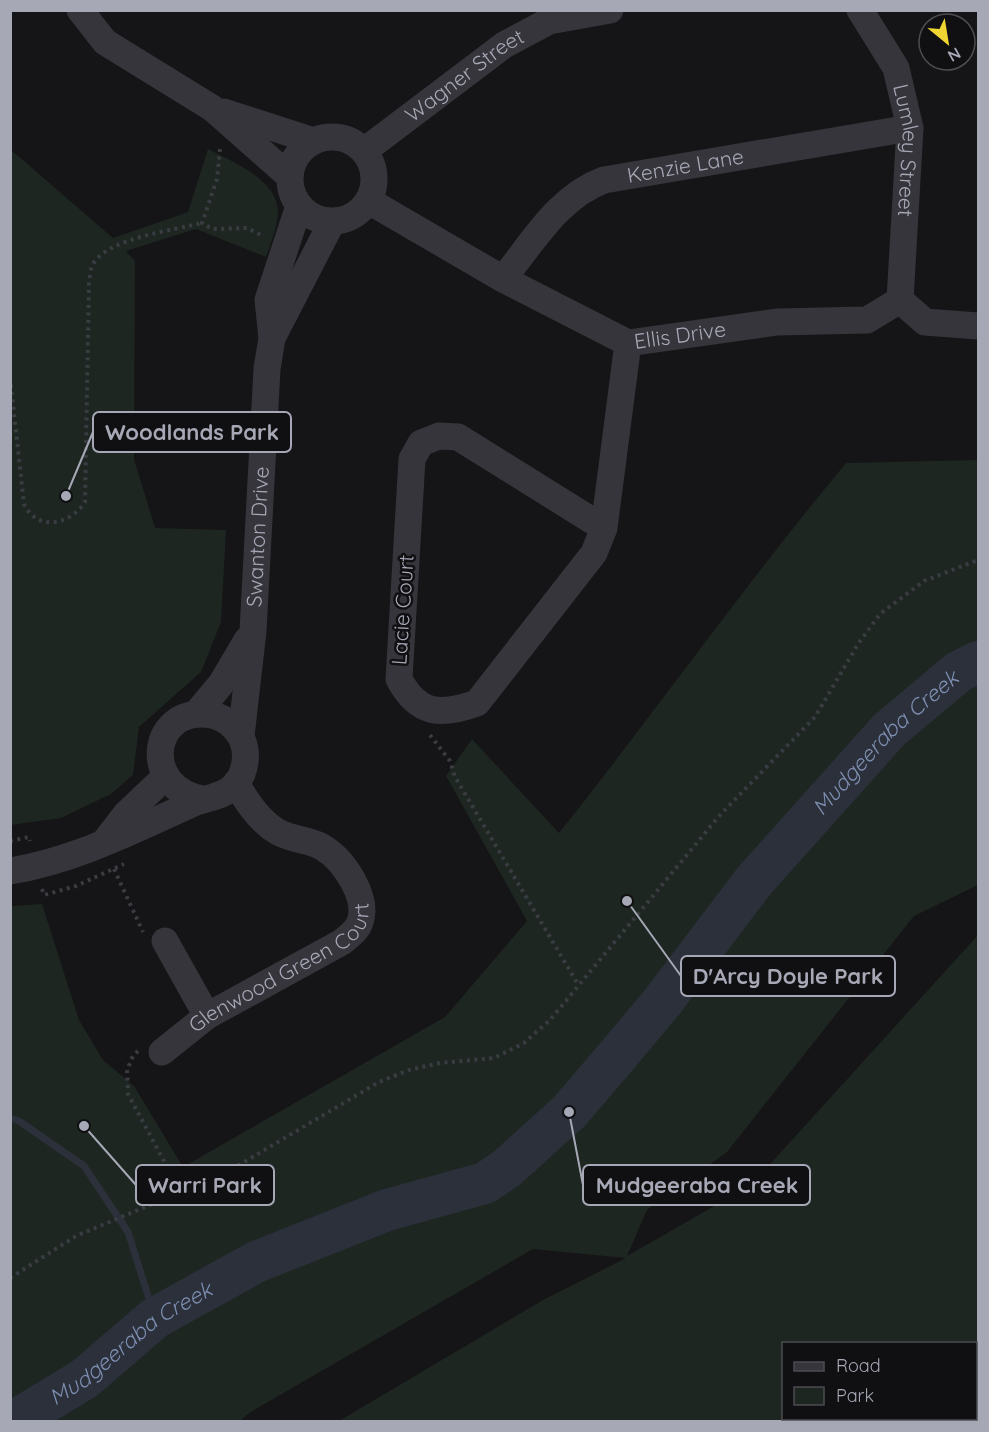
<svg xmlns="http://www.w3.org/2000/svg" width="989" height="1432" viewBox="0 0 989 1432" font-family="Quicksand,sans-serif">
	<rect width="100%" height="100%" fill="#151416"/>
	<path fill="#1e2621" fill-rule="evenodd" d="M10,149l103,89 75,-26 20,-63c27,14 78,34 69,72 -2,12 -7,24 -11,36l-70,-28 -70,22 9,10 -1,198 21,69 71,2 -5,92 -20,50 -62,55 -6,48 -22,19 -50,24 -50,7z
		M978,460v425l-64,31 -187,236 -80,58 -20,46 124,-71 227,-250v486h-639l204,-121 83,-42 -93,-9 -284,164 -9,8h-229v-515l31,-2 37,116 24,40 31,26 49,81 262,-150 82,-96 -81,-145 26,-37 87,94c97,-122 187,-250 287,-370zM784,1344h192v74h-192z"/>
	<g fill="none" stroke-linecap="round" stroke-linejoin="round">
		<path stroke="#2b303a" stroke-width="7" d="M10,1118l9,3 65,45 44,66 27,86"/>
		<path stroke="#2b303a" stroke-width="42" id="s1" d="M13,1422l71,-43 71,-61 101,-56 131,-52 98,-27 22,-15 62,-56 42,-49 52,-62 91,-120 135,-151 69,-58 20,-10"/>
		<path stroke="#3b3c42" stroke-width="4" stroke-dasharray="3 4.5" stroke-linecap="butt" d="M220,149l-3,30 -15,44 10,6 35,-1 16,8
			M10,377l14,127c13,28 46,21 61,-2l4,-219c1,-6 1,-14 4,-19 15,-26 81,-34 109,-41
			M430,735l20,26 5,16 124,209
			M10,841l19,-4 1,4
			M114,869l29,63
			M42,889l2,6 32,-9 48,-22
			M138,1051l-5,5 -6,14 1,24 53,99
			M10,1278l66,-42 148,-62 155,-92 30,-12 31,-7 54,-5 30,-15 26,-23 170,-205 95,-98 43,-73 22,-30 44,-33 54,-21"/>
		<g stroke="#36353b" stroke-width="27">
			<path d="M80,10l25,32 107,66 77,68"/>
			<path id="s2" d="M860,10l36,58 14,60 -10,172"/>
			<path d="M224,112l90,29"/>
			<circle cx="332" cy="179" r="42"/>
			<path id="s3" d="M364,151l140,-106 45,-24 61,-11"/>
			<path id="s4" d="M369,201l134,78 125,64 149,-21 90,-2 33,-20"/>
			<path id="s5" d="M503,279c30,-37 55,-82 101,-99l306,-52"/>
			<path d="M900,300l25,22 53,4"/>
			<path d="M272,338l60,-116"/>
			<path d="M604,528l-146,-91 -19,-1 -18,7 -9,16 -13,220c19,36 42,37 78,24l117,-150 10,-25 24,-185"/>
			<path d="M196,714l25,-30 26,-44"/>
			<path id="s6" d="M241,736l12,-105 14,-262 5,-31 -4,-38 31,-94"/>
			<path d="M106,840l20,-26 39,-37"/>
			<path d="M10,871c66,-11 124,-41 184,-68 15,-6 29,-6 41,-18 12,-14 14,-36 4,-51 -9,-14 -22,-20 -38,-20 -51,0 -58,74 1,85"/>
			<path d="M165,941l42,75"/>
			<path id="s7" d="M162,1052l45,-36 135,-74c7,-6 15,-11 18,-20 9,-25 -17,-63 -38,-75 -14,-8 -30,-7 -44,-15 -18,-10 -32,-31 -42,-49"/>
		</g>
	</g>
	<g text-anchor="middle" stroke-width="5" stroke-linejoin="round" paint-order="stroke">
		<g font-size="21" fill="#a6a8b6" stroke="#100f11">
			<text dy="7" stroke="none"><textPath href="#s3" startOffset="126">Wagner Street</textPath></text>
			<text dy="7" stroke="none"><textPath href="#s2" startOffset="152">Lumley Street</textPath></text>
			<text dy="7" stroke="none"><textPath href="#s5" startOffset="226">Kenzie Lane</textPath></text>
			<text dy="7" stroke="none"><textPath href="#s4" startOffset="348">Ellis Drive</textPath></text>
			<text dy="7" stroke="none"><textPath href="#s6" startOffset="200">Swanton Drive</textPath></text>
			<text transform="translate(403 610) rotate(-86)" y="7">Lacie Court</text>
			<text dy="7" stroke="none"><textPath href="#s7" startOffset="148">Glenwood Green Court</textPath></text>
		</g>
		<g font-size="22" font-style="italic" fill="#7d8eb1" stroke="#100f11">
			<text dy="8" stroke="none"><textPath href="#s1" startOffset="1132">Mudgeeraba Creek</textPath></text>
			<text dy="8" stroke="none"><textPath href="#s1" startOffset="142">Mudgeeraba Creek</textPath></text>
		</g>
	</g>
	<path fill="none" stroke="#a6a8b6" stroke-width="2" d="M66 496L93 432M627 901L681 976M84 1126L136 1185M569 1112L583 1185"/>
	<g fill="#a6a8b6" stroke="#100f11" stroke-width="2">
		<circle cx="66" cy="496" r="6"/>
		<circle cx="627" cy="901" r="6"/>
		<circle cx="84" cy="1126" r="6"/>
		<circle cx="569" cy="1112" r="6"/>
	</g>
	<g fill="#100f11" stroke="#a6a8b6" stroke-width="2">
		<rect x="93" y="412" width="198" height="40" rx="6"/>
		<rect x="681" y="956" width="214" height="40" rx="6"/>
		<rect x="136" y="1165" width="138" height="40" rx="6"/>
		<rect x="583" y="1165" width="227" height="40" rx="6"/>
	</g>
	<g font-size="22" text-anchor="middle" font-weight="bold" fill="#a6a8b6">
		<text x="192" y="440">Woodlands Park</text>
		<text x="788" y="984">D'Arcy Doyle Park</text>
		<text x="205" y="1193">Warri Park</text>
		<text x="697" y="1193">Mudgeeraba Creek</text>
	</g>
	<rect width="989" height="1432" fill="none" stroke="#a6a8b6" stroke-width="24"/>
	<rect x="782" y="1342" width="195" height="78" fill="#100f11" stroke="#4c4c53" stroke-width="1.5"/>
	<rect x="794" y="1362" width="30" height="9" fill="#36353b" stroke="#4c4c53" stroke-width="1.5"/>
	<text x="836" y="1372" font-size="18" fill="#a6a8b6">Road</text>
	<rect x="794" y="1387" width="30" height="18" fill="#1e2621" stroke="#4c4c53" stroke-width="1.5"/>
	<text x="836" y="1402" font-size="18" fill="#a6a8b6">Park</text>
	<g transform="translate(947 42) rotate(150)"><circle r="28" fill="#100f11" stroke="#4c4c53" stroke-width="1.5"/>
	<path d="M0-4.5L10 22L0 15L-10 22Z" fill="#f0d633"/>
	<text y="-9" font-size="16" font-weight="bold" text-anchor="middle" fill="#a6a8b6">N</text>
	</g>
</svg>
